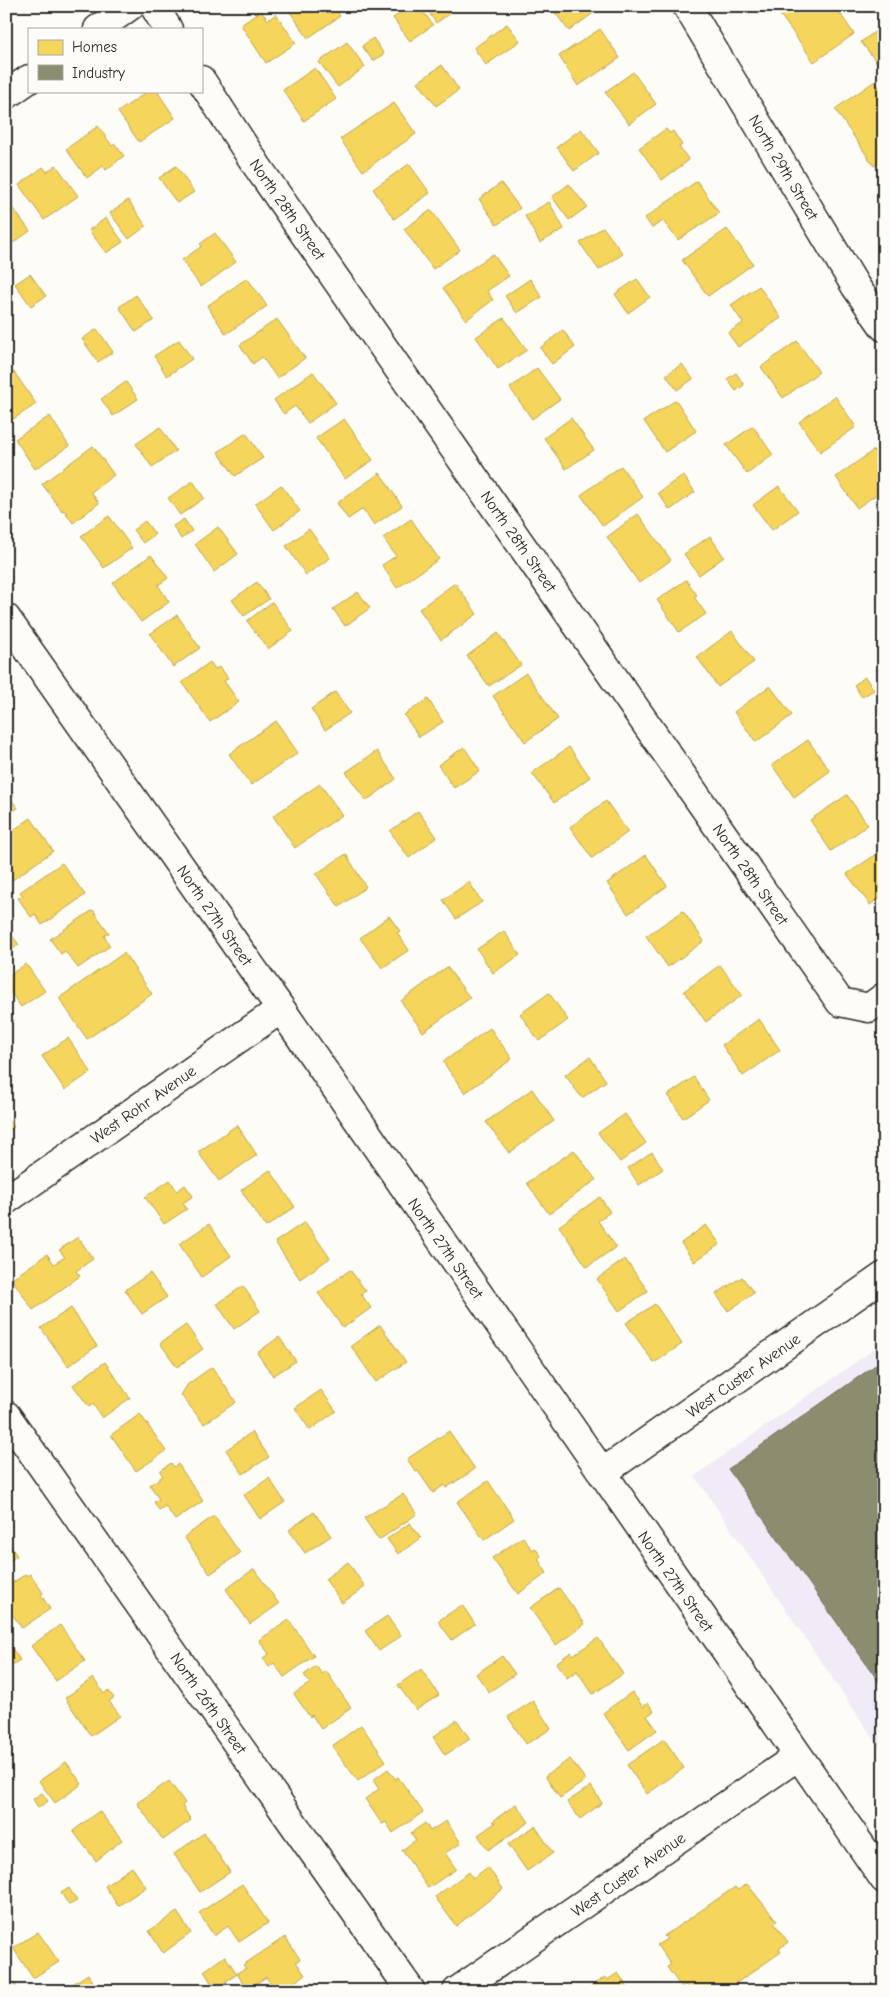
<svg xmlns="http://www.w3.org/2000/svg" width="890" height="1997" viewBox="0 0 890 1997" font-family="'Comic Neue',sans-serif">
	<rect width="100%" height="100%" fill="#fdfcf7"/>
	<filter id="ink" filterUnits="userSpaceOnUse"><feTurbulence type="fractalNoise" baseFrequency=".02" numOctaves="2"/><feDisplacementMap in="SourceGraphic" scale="10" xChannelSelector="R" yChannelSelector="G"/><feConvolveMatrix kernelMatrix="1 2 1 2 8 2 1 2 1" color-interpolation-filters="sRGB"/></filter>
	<g filter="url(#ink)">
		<path fill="#f0ebf6" d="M884,1342v412l-189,-278z"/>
		<path fill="#f6d55c" stroke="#b9a24d" d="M286,6h47l7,10 -32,22z
			M410,6h9l14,19 -23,16 -17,-23z
			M425,6h34v1l-23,16z
			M550,6h43l3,5 -27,20z
			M774,6h61l19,28 -40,28z
			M261,11l7,9 8,-6 20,29 -30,20 -25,-38z
			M507,24l13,17 -34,24 -12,-17z
			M884,25v36l-5,4 -18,-23z
			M600,29l20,29 -42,28 -19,-30z
			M373,38l11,16 -11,7 -11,-15z
			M347,42l18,25 -27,20 -19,-25z
			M442,65l17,25 -23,16 -18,-24z
			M315,68l21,31 -32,22 -21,-31z
			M633,72l23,32 -27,20 -24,-32z
			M875,81l9,13v65l-10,7 -39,-57z
			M148,91h9l18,27 -36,24 -21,-30z
			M394,103l22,31 -53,37 -23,-32z
			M98,126l14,20 3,-2 9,12 -18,14 -3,-4 -16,12 -21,-29z
			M581,129l18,24 -25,18 -17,-24z
			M666,129l4,4 3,-2 9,14 -3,2 10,13 -27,20 -23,-32z
			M409,164l21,29 -36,26 -21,-30z
			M56,165l22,31 -34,24 -25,-35 24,-18 4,5z
			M176,166l18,26 -17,11 -18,-25z
			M697,181l22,32 -41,27 -15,-19 -11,7 -7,-10z
			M501,183l19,25 -23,17 -18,-26z
			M569,184l18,23 -18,13 -17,-23z
			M6,199l24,32 -24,17z
			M128,200l18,26 -17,13 -19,-26z
			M549,202l15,27 -24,14 -15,-27z
			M431,210l29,40 -27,19 -29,-40z
			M106,218l17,24 -17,11 -17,-23z
			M603,227l20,27 -24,16 -19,-27z
			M727,229l26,35 -45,32 -26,-36z
			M215,233l21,29 -35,25 -19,-27 20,-14 -2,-2z
			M493,254l16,22 -22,15 6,9 -27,20 -23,-32z
			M30,274l16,22 -15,10 -16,-22z
			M247,278l20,28 -41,28 -19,-28z
			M530,279l12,18 -25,16 -12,-17z
			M637,279l13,18 -22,16 -13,-19z
			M759,286l22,32 -43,29 -10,-14 15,-10 -12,-18z
			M136,295l18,25 -18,12 -17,-25z
			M504,318l23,32 -29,19 -22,-32z
			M277,319l28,39 -28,20 -15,-21 -9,7 -13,-19z
			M97,329l16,23 -15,10 -16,-23z
			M563,330l12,17 -23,17 -12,-16z
			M179,340l13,19 -25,17 -13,-20z
			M797,341l22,31 -36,26 -22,-31z
			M682,364l11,15 -16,11 -11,-15z
			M537,368l23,31 -28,20 -22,-31z
			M14,372l22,32 -30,20v-47z
			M313,372l23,31 -28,20 -13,-17 -11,8 -10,-14z
			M736,373l8,12 -8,6 -9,-12z
			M126,382l12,17 -25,17 -12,-17z
			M835,396l21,31 -36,25 -21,-30z
			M676,400l20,31 -31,21 -21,-31z
			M50,416l19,30 -34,23 -20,-30z
			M571,418l23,32 -28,19 -22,-31z
			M344,419l29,41 -28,19 -29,-41z
			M753,426l20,29 -26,19 -21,-29z
			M160,427l16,24 -24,16 -16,-23z
			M246,433l17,25 -28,18 -17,-24z
			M93,446l21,29 -23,17 8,11 -26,20 -9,-13 -2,1 -20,-27z
			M874,450l10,13v26l-27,19 -21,-31z
			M621,466l22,31 -40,29 -22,-31z
			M380,473l22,33 -28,19 -11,-16 -15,10 -11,-16z
			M683,475l12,17 -25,18 -12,-17z
			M193,481l11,17 -24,17 -12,-17z
			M281,485l19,26 -26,19 -19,-26z
			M779,486l19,25 -26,19 -19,-25z
			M638,514l33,46 -32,23 -32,-46z
			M109,516l23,32 -28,20 -23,-32z
			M184,519l8,12 -11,8 -8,-13z
			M411,519l28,40 -42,29 -15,-23 14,-9 -13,-18z
			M145,521l10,13 -12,9 -10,-13z
			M884,524v19l-9,-13z
			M218,527l20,27 -24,18 -19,-28z
			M309,529l21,29 -24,17 -20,-29z
			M710,536l14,21 -25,18 -15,-21z
			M151,555l17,23 -10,7 11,17 -28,20 -28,-39z
			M686,580l11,15 -3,2 12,17 -27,18 -22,-32z
			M257,582l12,17 -25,17 -12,-16z
			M455,583l22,31 -36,26 -22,-31z
			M358,592l12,16 -25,18 -12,-17z
			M272,602l21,29 -25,18 -21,-28z
			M177,615l23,33 -27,19 -23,-33z
			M732,631l22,31 -36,25 -21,-30z
			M498,633l23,32 -32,21 -22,-30z
			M210,662l5,7 5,-2 8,11 -4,3 15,21 -29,20 -28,-40z
			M526,673l32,46 -33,23 -32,-46z
			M865,677l9,13 -12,7 -8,-12z
			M770,686l22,29 -36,27 -22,-30z
			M335,692l15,21 -25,17 -14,-21z
			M428,699l15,23 -24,15 -15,-22z
			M276,721l22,32 -47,32 -22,-31z
			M808,740l22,31 -36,26 -22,-32z
			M464,747l16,24 -26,17 -16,-23z
			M569,747l21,30 -36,26 -22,-30z
			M377,751l19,28 -30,22 -20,-29z
			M320,784l22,31 -47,33 -22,-32z
			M6,785l8,11 -3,3 7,9 -12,8z
			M847,795l21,30 -37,26 -21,-31z
			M606,801l22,31 -36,26 -22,-31z
			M418,811l19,26 -28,21 -19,-27z
			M31,818l22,33 -42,30 -5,-8v-38z
			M884,849v46l-14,10 -23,-31z
			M346,854l20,33 -27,20 -23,-33z
			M646,855l21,31 -39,28 -21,-31z
			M62,863l23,32 -43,30 -7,-11 -4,3 -13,-19 5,-2 -3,-4z
			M469,882l13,20 -26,17 -13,-19z
			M93,910l16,23 -5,3 6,10 -32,22 -13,-17 -4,3 -11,-15z
			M683,911l21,30 -36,26 -22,-31z
			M389,916l11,15 -3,2 12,17 -27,18 -22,-30z
			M6,927l13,18 -13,8z
			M504,931l16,24 -27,18 -16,-24z
			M124,953l28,41 -65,45 -28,-41z
			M26,964l19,27 -24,16 -15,-21v-9z
			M720,965l22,30 -36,27 -22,-31z
			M447,967l23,31 -47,34 -22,-31z
			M549,993l19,27 -29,21 -19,-27z
			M759,1019l21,31 -37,26 -21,-31z
			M490,1028l22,31 -47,34 -22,-31z
			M68,1038l23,34 -26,18 -23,-34z
			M590,1057l16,24 -24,17 -17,-23z
			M694,1077l15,23 -26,18 -15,-23z
			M532,1089l22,32 -45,32 -23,-31z
			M625,1114l21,29 -26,19 -22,-29z
			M6,1117l8,10 -8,6z
			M237,1125l20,30 -38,26 -21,-29z
			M574,1150l22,30 -47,34 -22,-31z
			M652,1152l11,17 -24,16 -11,-17z
			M270,1170l25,37 -29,20 -25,-37z
			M170,1180l7,11 8,-6 8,11 -10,7 4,6 -23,15 -19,-27z
			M600,1197l10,15 -12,9 18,26 -29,20 -28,-41z
			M305,1222l25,36 -30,21 -25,-37z
			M209,1224l22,32 -29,21 -23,-33z
			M706,1225l14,19 -26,18 -13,-19z
			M78,1237l15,22 -17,12 4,5 -47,34 -21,-31 35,-25 7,10 11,-7 -6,-7z
			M625,1259l23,32 -29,20 -22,-32z
			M350,1270l16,21 -5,3 10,14 -28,20 -25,-35z
			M150,1273l17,24 -25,17 -17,-24z
			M742,1277l12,16 -26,18 -12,-17z
			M243,1286l17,25 -26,18 -17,-25z
			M655,1304l27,40 -28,19 -28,-40z
			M71,1308l26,38 -29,20 -27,-38z
			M186,1325l17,24 -26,18 -17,-24z
			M380,1325l26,37 -30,20 -25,-36z
			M279,1337l17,24 -23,15 -16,-23z
			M105,1362l25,36 -28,20 -9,-14 -4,3 -16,-22z
			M212,1367l24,35 -32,22 -23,-29 7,-11z
			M321,1390l15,21 -26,19 -15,-22z
			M140,1414l26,37 -30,20 -25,-36z
			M449,1431l26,38 -29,19 -2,-3 -11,8 -15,-22 -2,1 -9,-13z
			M252,1432l17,25 -26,17 -17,-24z
			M171,1463l3,4 4,-3 25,37 -28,19 -10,-14 -6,4 -5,-8 5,-3 -9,-14 13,-9 -3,-5z
			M269,1478l16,24 -25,17 -16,-24z
			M488,1481l26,38 -30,21 -27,-38z
			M403,1494l14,20 -38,26 -15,-22z
			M314,1512l17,24 -26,17 -16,-23z
			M214,1516l26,37 -30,21 -26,-37z
			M410,1523l11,15 -23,16 -11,-15z
			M523,1537l9,13 3,-2 6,8 -3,3 9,14 -29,21 -26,-36z
			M6,1539l11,17 -11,7z
			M348,1562l17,25 -23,16 -17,-24z
			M254,1569l25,35 -29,20 -24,-35z
			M26,1574l1,2 3,-2 13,19 -2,2 9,14 -28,19 -16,-23v-18z
			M559,1588l26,36 -29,21 -26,-37z
			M462,1605l13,19 -23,16 -14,-19z
			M387,1616l14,20 -22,15 -14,-20z
			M289,1620l25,36 -30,21 -10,-14 -5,4 -6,-9 6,-4 -10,-14z
			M60,1625l25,36 -29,20 -25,-35z
			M598,1638l25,36 -30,20 -16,-23 -10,7 -11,-15 15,-11 2,3z
			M9,1644l11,16 -14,9v-23z
			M502,1656l13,18 -26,18 -13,-18z
			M316,1666l6,8 4,-3 25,37 -30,21 -9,-14 -2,2 -16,-23 16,-11 -6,-8z
			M421,1669l18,26 -23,15 -18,-25z
			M93,1678l11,16 4,-4 6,8 -5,3 11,15 -29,20 -26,-38z
			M632,1692l11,15 5,-4 6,8 -7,5 10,14 -28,20 -26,-37z
			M533,1701l18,28 -25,15 -18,-27z
			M457,1720l13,19 -25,16 -12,-18z
			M361,1725l25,36 -28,20 -26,-35z
			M664,1739l20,29 -37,26 -20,-29z
			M570,1759l16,21 -26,18 -15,-22z
			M66,1762l16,22 -27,19 -16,-22z
			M388,1769l7,10 3,-2 25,35 -30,21 -7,-11 -4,2 -17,-25 14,-10 -6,-9z
			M169,1781l16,22 -3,3 9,14 -28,20 -26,-37z
			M591,1786l11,17 -22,16 -13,-17z
			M42,1793l6,8 -10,7 -5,-9z
			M516,1804l13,18 -41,28 -10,-15 17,-12 -2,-2z
			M99,1811l23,29 -26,21 -23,-30z
			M446,1821l15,22 -16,10 11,16 -28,19 -26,-38 14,-10 -5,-7 14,-10 5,8z
			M535,1826l18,27 -26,18 -19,-27z
			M204,1833l26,39 -30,20 -26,-38z
			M132,1867l14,20 -28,19 -13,-20z
			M488,1867l15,22 -47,37 -21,-29 34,-25 4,6z
			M242,1884l26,39 -29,19 -11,-16 -14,10 -15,-23z
			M747,1884l30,37 -3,2 14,19 -9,7 2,3 -56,39h-36l-3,-6 -5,2 -14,-20 4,-2 -14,-20 10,-6 -3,-3 71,-49 3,3z
			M69,1888l8,13 -8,4 -8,-12z
			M177,1912l14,21 -28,20 -14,-22z
			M38,1932l21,30 -26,16 -20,-30z
			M285,1937l15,22 -4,3 9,13 -24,16h-5l-10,-14 -19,13 -10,-17 9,-5 -3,-3z
			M225,1956l12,18 -22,15 -11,-18z
			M6,1972l14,19h-14z
			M618,1973l12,18h-46l21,-14 2,3z
			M88,1974l11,17h-36v-1z
			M313,1983l5,8h-17z"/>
		<path fill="#8c8c6e" stroke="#6f6f5a" d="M884,1359v330l-156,-220z"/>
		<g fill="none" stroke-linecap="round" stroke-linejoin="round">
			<g stroke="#2b2b2b" stroke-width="31">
				<path id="minor" d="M154,6l14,23
					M687,6l169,281 28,40
					M98,29l32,-23
					M201,80l56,86 583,836 29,6 15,-11
					M6,95l23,-16
					M6,618l275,391 603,870
					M6,1200l275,-191
					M6,1415l405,576
					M602,1473l282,-197
					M457,1991l341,-235"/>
			</g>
			<use href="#minor" stroke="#fdfcf7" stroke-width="28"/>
		</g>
	</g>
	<g text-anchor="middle" stroke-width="5" stroke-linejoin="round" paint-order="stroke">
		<g font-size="16" fill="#2b2b2b" stroke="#fdfcf7">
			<text transform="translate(784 167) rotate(59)" y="6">North 29th Street</text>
			<text transform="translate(288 209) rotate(55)" y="6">North 28th Street</text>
			<text transform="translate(519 541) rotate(55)" y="6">North 28th Street</text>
			<text transform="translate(751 874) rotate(55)" y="6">North 28th Street</text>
			<text transform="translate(215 915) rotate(55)" y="6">North 27th Street</text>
			<text transform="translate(143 1104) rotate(-35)" y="6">West Rohr Avenue</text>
			<text transform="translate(446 1248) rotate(55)" y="6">North 27th Street</text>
			<text transform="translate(743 1375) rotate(-35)" y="6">West Custer Avenue</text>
			<text transform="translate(676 1581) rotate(55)" y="6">North 27th Street</text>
			<text transform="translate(209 1703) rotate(55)" y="6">North 26th Street</text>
			<text transform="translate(628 1874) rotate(-35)" y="6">West Custer Avenue</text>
		</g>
	</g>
	<rect width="890" height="1997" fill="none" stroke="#fdfcf7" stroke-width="25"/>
	<rect x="12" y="12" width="865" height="1972" fill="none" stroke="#2b2b2b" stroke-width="2" filter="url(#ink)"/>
	<rect x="28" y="28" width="175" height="65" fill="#fdfcf7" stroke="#a9a8a5"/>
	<rect x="38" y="40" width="25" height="15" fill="#f6d55c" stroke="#a9a8a5"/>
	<text x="72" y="52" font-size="15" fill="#2b2b2b">Homes</text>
	<rect x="38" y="65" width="25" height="15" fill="#8c8c6e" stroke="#a9a8a5"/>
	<text x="72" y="78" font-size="15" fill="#2b2b2b">Industry</text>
</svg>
